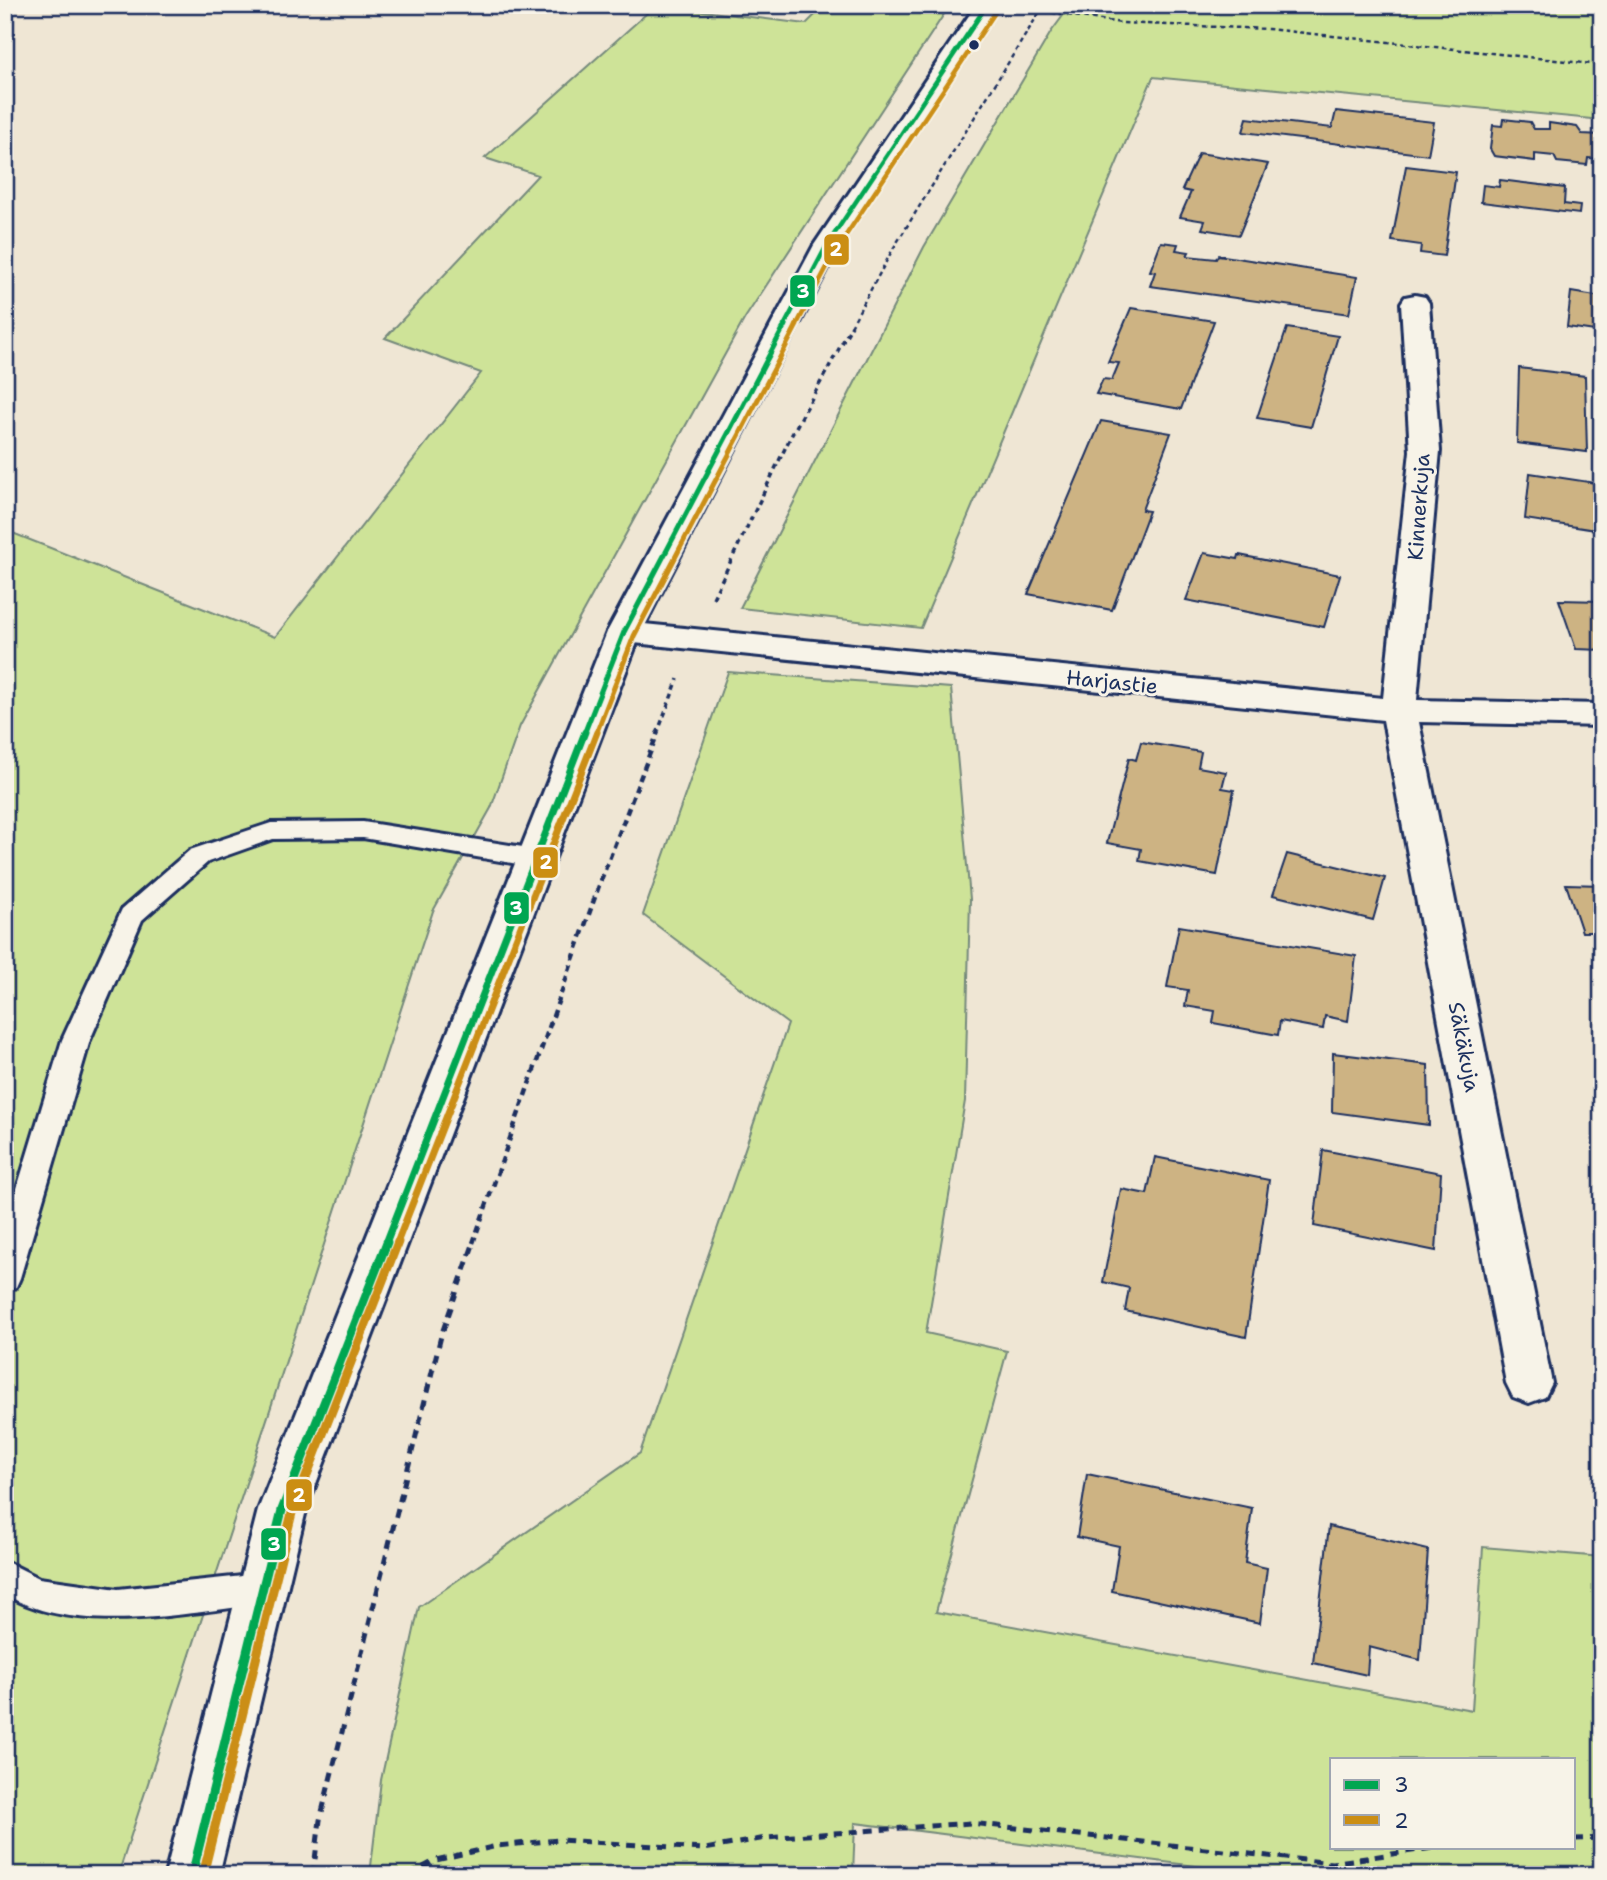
<svg xmlns="http://www.w3.org/2000/svg" width="1607" height="1880" viewBox="0 0 1607 1880" font-family="'Shantell Sans',sans-serif">
	<rect width="100%" height="100%" fill="#efe6d4"/>
	<filter id="ink" filterUnits="userSpaceOnUse"><feTurbulence type="fractalNoise" baseFrequency=".0143" numOctaves="2"/><feDisplacementMap in="SourceGraphic" scale="14" xChannelSelector="R" yChannelSelector="G"/><feConvolveMatrix kernelMatrix="1 2 1 2 8 2 1 2 1" color-interpolation-filters="sRGB"/></filter>
	<g filter="url(#ink)">
		<path fill="#cee398" stroke="#74897b" stroke-width="2" fill-rule="evenodd" d="M656,5l150,19 19,-19h125l-205,313 -225,408 -29,82 -58,103 -315,964h-113v-1345l270,107 206,-264 -96,-35 153,-163 -53,-17z
			M1071,5h531v115l-449,-43 -232,551 -181,-20 184,-361 127,-215z
			M728,672l223,16 19,211 -5,202 -39,232 81,18 -71,261 536,98 11,-163 119,10v318h-335l-412,-52 -2,52h-483l11,-95 38,-173 221,-154 148,-429 -145,-109zM1332,1759h242v88h-242z"/>
		<path fill="#cdb383" stroke="#1b2f5e" stroke-width="2" d="M1336,111l98,11 -6,33 -185,-23 4,-14 85,10z
			M1503,119l27,3 4,7h15v-6l28,4 5,7 20,1v24l-14,-1 -1,7 -30,-3 -3,-6 -19,-2v7l-41,-5 -4,-7 3,-24 9,1z
			M1199,153l69,11 -29,71 -37,-6 3,-8 -25,-4 11,-25 -9,-2z
			M1406,166l50,6 -12,84 -24,-3 1,-8 -29,-4z
			M1500,180l65,8 -1,16 16,2 -1,8 -98,-12 2,-17 16,2z
			M1161,242l17,2 -2,6 13,2 -2,4 29,3 2,-4 139,22 -8,37 -199,-28 5,-14 -5,-1z
			M1571,292l31,5v35l-35,-5z
			M1131,308l83,13 -33,88 -85,-15 7,-15 9,1 7,-17 -11,-1z
			M1287,328l51,8 -27,91 -54,-9z
			M1519,368l66,8 2,76 -70,-9z
			M1101,421l70,12 -29,77 7,1 -37,99 -84,-16z
			M1530,473l72,11v47l-77,-12z
			M1204,553l34,6 1,-4 101,20 -16,52 -138,-27z
			M1559,600l43,1v49l-26,-1z
			M1141,742l60,10 -3,15 28,5 -4,16 12,2 -17,85 -78,-14 2,-12 -34,-6 22,-85 7,2z
			M1287,854l98,24 -12,42 -100,-25z
			M1566,884l36,1v47h-20z
			M1179,926l177,30 -8,65 -23,-5 -2,13 -43,-8 -2,14 -65,-12 2,-12 -30,-5 3,-16 -21,-3z
			M1333,1053l95,12 1,60 -97,-13z
			M1323,1150l118,23 -5,78 -122,-25z
			M1155,1157l114,23 -23,157 -121,-26 4,-23 -26,-6 18,-93 26,5z
			M1087,1474l165,34 -7,55 22,5 -7,55 -148,-32 7,-45 -42,-9z
			M1329,1526l99,24 -8,110 -51,-13 -2,28 -54,-12z"/>
		<g fill="none" stroke-linecap="round" stroke-linejoin="round">
			<g stroke="#1b2f5e" stroke-width="6">
				<path id="service" d="M363,822l173,27 9,3 4,6 -4,6 -9,3 -173,-29 -90,1 -65,23 -66,58 -52,120 -70,238 -4,9 -11,3v-62l57,-188 60,-131 68,-59 81,-27z
					M5,1561l34,17 79,11 144,-15 12,4 5,11 -5,11 -12,4c-77,9 -188,33 -257,-10z"/>
			</g>
			<g stroke="#1b2f5e" stroke-width="6">
				<path id="minor" d="M1415,295l10,2 4,6 11,148 -23,249 185,4v22l-183,-4 133,661 -7,14 -16,6 -16,-6 -7,-14 -123,-663 -759,-78 -12,-3 -5,-7 5,-7 12,-3 759,76 27,-247 -9,-148 4,-6z"/>
			</g>
			<g stroke="#1b2f5e" stroke-width="6">
				<path id="tertiary" d="M976,5h22l-158,240 -199,387 -335,878 -87,365h-54l93,-365 349,-878 207,-387z"/>
			</g>
			<path stroke="#1b2f5e" stroke-width="2.5" stroke-dasharray="4.5 3.5" stroke-linecap="butt" d="M1028,9l93,14 147,6 334,36
				M851,326l42,-77 151,-244"/>
			<path stroke="#1b2f5e" stroke-width="3.5" stroke-dasharray="5 4.5" stroke-linecap="butt" d="M713,598l77,-160 62,-113
				M657,734l21,-55"/>
			<path stroke="#1b2f5e" stroke-width="4.5" stroke-dasharray="7 5" stroke-linecap="butt" d="M473,1243l128,-363 57,-148"/>
			<path stroke="#1b2f5e" stroke-width="5" stroke-dasharray="9 7" stroke-linecap="butt" d="M1574,1839l28,-1
				M313,1875l7,-55 121,-484 33,-94
				M409,1875l27,-15 61,-14 61,-6 147,9 61,-11 205,-15 361,40 107,-16"/>
			<use href="#service" fill="#f7f3e8" fill-rule="evenodd"/>
			<use href="#minor" fill="#f7f3e8" fill-rule="evenodd"/>
			<use href="#tertiary" fill="#f7f3e8" fill-rule="evenodd"/>
			<g stroke="#f7f3e8" stroke-width="8">
				<path id="bus-1-far3" d="M784,326l43,-81 160,-240"/>
			</g>
			<g stroke="#f7f3e8" stroke-width="10">
				<path id="bus-1-far2" d="M584,734l40,-102 161,-307"/>
			</g>
			<g stroke="#f7f3e8" stroke-width="12">
				<path id="bus-1-far1" d="M386,1243l199,-511"/>
			</g>
			<g stroke="#f7f3e8" stroke-width="14">
				<path id="bus-1" d="M192,1875l90,-365 105,-268"/>
			</g>
			<g stroke="#f7f3e8" stroke-width="8">
				<path id="bus-2-far3" d="M796,326l40,-76 160,-239"/>
			</g>
			<g stroke="#f7f3e8" stroke-width="10">
				<path id="bus-2-far2" d="M596,734l38,-98 163,-311"/>
			</g>
			<g stroke="#f7f3e8" stroke-width="12">
				<path id="bus-2-far1" d="M397,1243l200,-511"/>
			</g>
			<g stroke="#f7f3e8" stroke-width="14">
				<path id="bus-2" d="M203,1875l89,-362 106,-271"/>
			</g>
			<use href="#bus-1-far3" stroke="#00a651" stroke-width="4.5"/>
			<use href="#bus-1-far2" stroke="#00a651" stroke-width="5"/>
			<use href="#bus-1-far1" stroke="#00a651" stroke-width="7"/>
			<use href="#bus-1" stroke="#00a651" stroke-width="9"/>
			<use href="#bus-2-far3" stroke="#cb8e13" stroke-width="4.5"/>
			<use href="#bus-2-far2" stroke="#cb8e13" stroke-width="5"/>
			<use href="#bus-2-far1" stroke="#cb8e13" stroke-width="7"/>
			<use href="#bus-2" stroke="#cb8e13" stroke-width="9"/>
		</g>
	</g>
	<circle fill="#1b2f5e" stroke="#f7f3e8" stroke-width="2.5" cx="974" cy="45" r="6"/>
	<g text-anchor="middle" stroke-width="6" stroke-linejoin="round" paint-order="stroke">
		<g font-size="21" fill="#1b2f5e" stroke="#f7f3e8">
			<text transform="translate(1419 507) rotate(-86)" y="7">Kinnerkuja</text>
			<text transform="translate(1112 682) rotate(6)" y="7">Harjastie</text>
			<text transform="translate(1464 1047) rotate(79)" y="7">Säkäkuja</text>
		</g>
	</g>
	<g stroke="#f7f3e8" stroke-width="2.5">
		<rect x="823" y="233" width="27" height="33" rx="7" fill="#cb8e13"/>
		<rect x="789" y="274" width="27" height="34" rx="7" fill="#00a651"/>
		<rect x="532" y="846" width="27" height="33" rx="7" fill="#cb8e13"/>
		<rect x="503" y="891" width="27" height="34" rx="7" fill="#00a651"/>
		<rect x="285" y="1478" width="28" height="34" rx="7" fill="#cb8e13"/>
		<rect x="260" y="1527" width="27" height="34" rx="7" fill="#00a651"/>
	</g>
	<g font-size="19" text-anchor="middle" font-weight="bold" fill="#fff">
		<text x="836" y="256">2</text>
		<text x="803" y="298">3</text>
		<text x="546" y="869">2</text>
		<text x="516" y="915">3</text>
		<text x="299" y="1502">2</text>
		<text x="274" y="1551">3</text>
	</g>
	<rect width="1607" height="1880" fill="none" stroke="#f7f3e8" stroke-width="28"/>
	<rect x="14" y="14" width="1579" height="1852" fill="none" stroke="#1b2f5e" stroke-width="2.5" filter="url(#ink)"/>
	<rect x="1330" y="1758" width="245" height="91" fill="#f7f3e8" stroke="#9fa5b1" stroke-width="2"/>
	<rect x="1344" y="1780" width="35" height="10" fill="#00a651" stroke="#9fa5b1" stroke-width="2"/>
	<text x="1394" y="1792" font-size="21" fill="#1b2f5e">3</text>
	<rect x="1344" y="1815" width="35" height="10" fill="#cb8e13" stroke="#9fa5b1" stroke-width="2"/>
	<text x="1394" y="1828" font-size="21" fill="#1b2f5e">2</text>
</svg>
